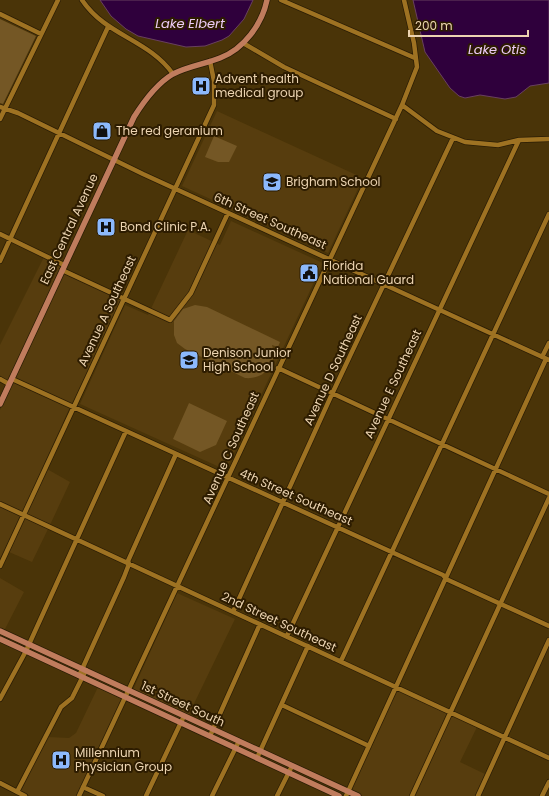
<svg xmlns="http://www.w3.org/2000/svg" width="549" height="796" viewBox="0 0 549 796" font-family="Poppins,sans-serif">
	<rect width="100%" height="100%" fill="#4a3408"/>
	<path fill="#573d0e" d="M217,111l146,67 -35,75 -146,-67z
		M231,221l92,42 -97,207 -146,-66 45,-99 23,10 40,-85 32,15z
		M44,257l18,9 -54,115 -8,-4v-32z
		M64,273l57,26 -49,105 -57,-26z
		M13,382l57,25 -48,106 -22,-11v-92z
		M47,469l23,13 -20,43 -24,-11z
		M0,507l20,9 -20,45z
		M25,518l23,11 -16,33 -23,-10z
		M0,578l24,14 -20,39 -4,-3z
		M177,593l58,26 -47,97 -55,-26z
		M98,687l25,12 -46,97h-47l-10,-5 28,-54 21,1 7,-5z
		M397,690l50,23 -37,83h-48l-11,-5z
		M452,715l25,12 -17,35 25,12 -10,22h-60z"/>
	<path fill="#745725" d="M0,19l36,17 -33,68 -3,-1z
		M214,136l23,10 -8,16h-11l-13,-5z
		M195,305l12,2 73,35 -2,5 -6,-2c6,18 -7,35 -27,33l-60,-29 -8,-6 -3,-8v-14l9,-12z
		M189,403l38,18 -11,24 -16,7 -27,-13z"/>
	<path fill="#2f003c" stroke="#68405f" d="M100,0h153l-9,19 -15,17 -7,4 -17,6 -19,1 -48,-11 -12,-7 -15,-13z
		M413,0h136v83l-19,3 -14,11 -11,2 -25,-4 -15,3 -6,-2 -9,-8 -25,-36z"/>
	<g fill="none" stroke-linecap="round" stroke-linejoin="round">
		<g stroke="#2b1d05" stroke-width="6">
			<path id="minor" d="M82,0c24,36 66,39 91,74
				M281,0l134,58
				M0,14l41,20
				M243,43l41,24 112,52
				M402,105l35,26 28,11 33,3 21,-5 30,-1
				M0,107l18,6 125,61 406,186
				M0,119l58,-119
				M0,234l64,31
				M0,261l108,-234
				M62,270l108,50 21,-27 37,-80
				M542,357l7,-14
				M278,368l271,126
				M0,379l9,5
				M12,379l406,185 25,11 3,4 103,47
				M0,504l549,254
				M0,566l214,-461v-24l-4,-20
				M233,612l99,-218 121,-256
				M287,636l232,-496
				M341,661l208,-447
				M79,676l45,-99 5,-13 -1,-3 48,-107
				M0,699l26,-48 100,-220
				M282,705l87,41
				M210,736l50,-112
				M257,758l51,-112
				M0,783l25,13
				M83,787l20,9
				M17,792l44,-85 11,-9 14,-28
				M79,796l323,-691 15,-38 -3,-24 -10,-43
				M146,796l38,-80
				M212,796l27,-55
				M277,796l15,-30
				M346,796l200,-437
				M412,796l137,-298
				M478,796l71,-156
				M542,796l7,-14"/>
		</g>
		<g stroke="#2b1d05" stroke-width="7">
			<path id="major" d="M0,404l134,-287c10,-16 22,-33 39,-43 15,-8 32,-10 47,-16 24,-9 42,-34 47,-58
				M0,631l358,165
				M0,639l339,157"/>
		</g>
		<use href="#minor" stroke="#9e7222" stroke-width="4.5"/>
		<use href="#major" stroke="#c07c5d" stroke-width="5.5"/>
	</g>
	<defs>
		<g id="hospital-square" transform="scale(1)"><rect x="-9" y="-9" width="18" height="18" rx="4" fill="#8cb9fc" stroke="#2d1c00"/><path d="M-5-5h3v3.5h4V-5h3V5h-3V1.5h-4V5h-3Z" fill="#111"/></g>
		<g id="shop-square" transform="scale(1)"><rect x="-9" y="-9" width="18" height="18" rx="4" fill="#8cb9fc" stroke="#2d1c00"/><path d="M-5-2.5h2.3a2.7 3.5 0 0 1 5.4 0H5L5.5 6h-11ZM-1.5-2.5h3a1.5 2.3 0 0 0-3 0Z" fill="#111"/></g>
		<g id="school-square" transform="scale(1)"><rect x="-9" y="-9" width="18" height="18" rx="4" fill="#8cb9fc" stroke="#2d1c00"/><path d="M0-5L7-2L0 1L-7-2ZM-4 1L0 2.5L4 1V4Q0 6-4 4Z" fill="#111"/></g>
		<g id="civic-square" transform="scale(1)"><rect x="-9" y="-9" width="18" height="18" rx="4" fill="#8cb9fc" stroke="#2d1c00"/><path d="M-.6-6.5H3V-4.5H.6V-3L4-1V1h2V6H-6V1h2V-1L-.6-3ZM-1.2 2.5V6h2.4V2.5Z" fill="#111"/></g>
	</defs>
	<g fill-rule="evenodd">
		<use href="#hospital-square" x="201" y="86"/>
		<use href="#shop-square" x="102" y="131"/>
		<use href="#school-square" x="272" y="182"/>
		<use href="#hospital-square" x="106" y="227"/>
		<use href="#civic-square" x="309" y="273"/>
		<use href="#school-square" x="189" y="360"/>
		<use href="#hospital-square" x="61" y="760"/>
	</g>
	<g text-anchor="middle" stroke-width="4" stroke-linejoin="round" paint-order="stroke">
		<g font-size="12" fill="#ecd4b1" stroke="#2d1c00" text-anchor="start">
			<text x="215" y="83">Advent health<tspan x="215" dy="14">medical group</tspan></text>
			<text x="116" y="135">The red geranium</text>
			<text x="286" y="186">Brigham School</text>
			<text x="120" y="231">Bond Clinic P.A.</text>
			<text x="323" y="270">Florida<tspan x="323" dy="14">National Guard</tspan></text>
			<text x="203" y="357">Denison Junior<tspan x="203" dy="14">High School</tspan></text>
			<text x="75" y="757">Millennium<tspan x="75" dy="14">Physician Group</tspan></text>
		</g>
		<g font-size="12" fill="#ecd4b1" stroke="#2d1c00">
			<text transform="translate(270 221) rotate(24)" y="4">6th Street Southeast</text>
			<text transform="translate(69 229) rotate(-65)" y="4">East Central Avenue</text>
			<text transform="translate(107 311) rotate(-65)" y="4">Avenue A Southeast</text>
			<text transform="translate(333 370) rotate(-65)" y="4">Avenue D Southeast</text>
			<text transform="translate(393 384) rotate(-65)" y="4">Avenue E Southeast</text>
			<text transform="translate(231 448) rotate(-66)" y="4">Avenue C Southeast</text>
			<text transform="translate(296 497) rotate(24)" y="4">4th Street Southeast</text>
			<text transform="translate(279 622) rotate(25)" y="4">2nd Street Southeast</text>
			<text transform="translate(183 704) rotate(25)" y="4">1st Street South</text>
		</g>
		<g font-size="13" font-style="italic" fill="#eccbf6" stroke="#2d1c00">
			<text x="190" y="28">Lake Elbert</text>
			<text x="497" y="54">Lake Otis</text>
		</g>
	</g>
	<path d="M409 30v6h119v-6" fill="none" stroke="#ecd4b1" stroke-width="2"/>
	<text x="415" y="30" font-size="12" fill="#ecd4b1" stroke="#2d1c00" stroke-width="3" paint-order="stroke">200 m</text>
</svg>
